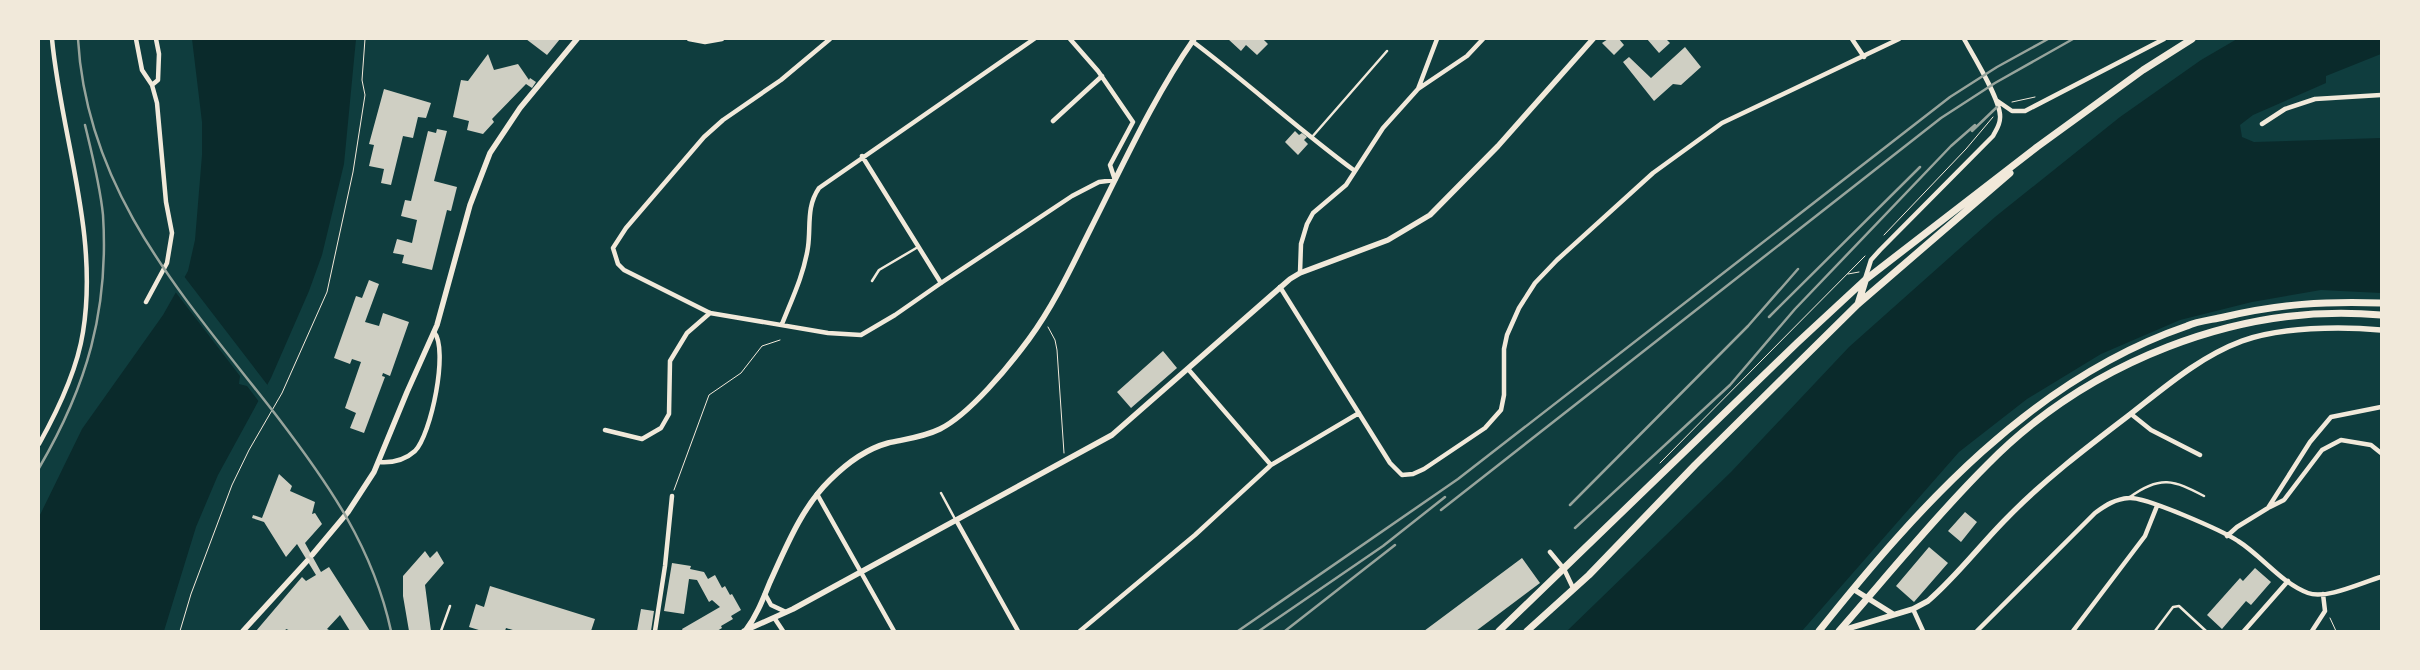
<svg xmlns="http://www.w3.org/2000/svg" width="2420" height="670" viewBox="0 0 2420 670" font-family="'Playfair Display',serif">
	<rect width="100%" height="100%" fill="#0f3d3e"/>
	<path fill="#0a2a2b" d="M192,39h164l-12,125 -22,91 -13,36 -38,87 -53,97 -22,52 -32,104h-125v-114l43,-88 81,-114 25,-44 7,-31 7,-85v-33z
		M2237,39h144v15l-55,22v7l-73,32 -13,10 2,12 12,5 127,-4v155l-60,-3 -69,12 -72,18 -79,34 -74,45 -68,53 -157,179h-235l164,-159 118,-125 146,-130 125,-100 81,-57z"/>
	<path fill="#0f3d3e" d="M183,275l86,112 -9,16 -13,-17 -8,-2 1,-8 -66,-86z"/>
	<path fill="#cfcfc3" d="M526,39h34l-13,16z
		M1228,39h35l5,5 -11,11 -11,-10 -5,6z
		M1608,39h11l5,6 -10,10 -12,-12z
		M1647,39h19l4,4 -11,10z
		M1685,47l16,20 -20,18 -8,-1 -19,17 -31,-39 6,-5 22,21z
		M488,54l6,16 24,-6 11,16 1,-2 6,4 -4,6 -6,-4 -34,35 2,3 -11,12 -16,-4 2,-9 -16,-4 8,-37 7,1z
		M384,89l47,14 -5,15 -8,-1 -5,21 -10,-2 -12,49 -10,-2 3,-14 -15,-3 5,-21 -5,-1z
		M437,129l10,2 -13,50 23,6 -6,24 -4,-1 -15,60 -30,-7 2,-8 -11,-2 4,-14 15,4 5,-23 -16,-4 4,-16 6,1 17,-70 8,2z
		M1295,131l4,4 3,-2 5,4 -3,3 4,4 -10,11 -13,-13z
		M369,280l10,4 -14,38 14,4 4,-13 26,9 -19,54 -7,-3 -1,3 3,1 -21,56 -14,-5 6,-15 -11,-5 16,-46 -9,-3 -2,5 -16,-6 22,-62 6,2z
		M1163,351l14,17 -46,40 -14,-16z
		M279,474l13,12 -2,5 25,11 -3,12 3,-1 7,11 -17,19 16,29 8,-5 41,64h-20l-10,-16 -13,14 4,2h-40l-5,-2 -1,2h-29l46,-54 4,4 10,-6 -19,-31 -11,13 -22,-35 -12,-4 1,-3 9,3z
		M1965,512l12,10 -16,20 -13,-11z
		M1929,547l19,16 -34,39 -18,-16z
		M425,551l5,7 7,-7 7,12 -19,22 6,46h-22l-6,-35v-20z
		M1522,558l18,25 -64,48h-52z
		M672,563l19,3 -1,3 14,3 4,7 7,-4 7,13 3,-2 5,9 2,-1 9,16 -10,6 2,3 -12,7 1,2 -5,3h-34l-1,-2 38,-22 -8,-7 -3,2 -12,-22 -8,-1 -5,35 -20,-3z
		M2255,568l16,14 -20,23 -5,-4 -24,28 -15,-14 33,-37 3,3z
		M490,586l105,33 -4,12h-75l-10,-3 -1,3h-23l-13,-4 7,-23 8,3z
		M641,609l13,2 -3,20h-14z"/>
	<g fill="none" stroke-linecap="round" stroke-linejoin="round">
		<path stroke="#f1e9da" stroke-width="1" d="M2012,102l23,-5
			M1884,235l82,-86 27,-32
			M1848,274l11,-2
			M1048,327l7,13 2,10 7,103
			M1660,463l205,-207
			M674,490l35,-95 32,-22 21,-27 18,-6
			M2330,618l6,13
			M180,631l11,-37 41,-109 17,-35 33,-57 45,-101 26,-120 12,-77 -3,-15 3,-41"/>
		<path stroke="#f1e9da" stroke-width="2.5" d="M1312,137l75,-86
			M872,281l7,-11 39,-23
			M941,493l14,26
			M2130,497c30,-22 44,-17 74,-1
			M441,631l9,-25
			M2155,631l18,-24 6,-1 27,25"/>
		<path stroke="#f1e9da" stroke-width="4.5" d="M136,39l6,31 10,15 5,18 9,99 6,31 -5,30 -21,39
			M689,39l16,3 17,-3
			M830,39l-49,41 -58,40 -19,17 -78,91 -13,20 5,16 6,6 86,43 118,20 33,2 34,-20 46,-32 131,-87 27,-14 16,-2 -5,-15 23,-43 -35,-51 -28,-32
			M1852,39l12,18
			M1192,41c56,42 107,89 163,130
			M152,85l6,-5 1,-26 -3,-15
			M1418,89l19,-50
			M1996,100l16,11h13l139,-72
			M1053,121l49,-45
			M2262,124l23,-15 30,-10 66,-4
			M862,156l79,127
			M1300,273l1,-29 6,-20 6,-11 33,-28 37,-57 35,-39 49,-33 16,-17
			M1865,279l6,-19 9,-10 113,-114c3,-6 7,-11 7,-18 2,-16 -27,-63 -36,-79
			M1280,287l110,176 12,12 11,-1 11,-5 61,-41 16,-18 3,-15v-46l3,-14 12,-27 16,-25 22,-23 96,-87 69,-50 177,-84
			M782,324c10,-25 22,-50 26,-77 3,-21 -2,-40 11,-59l215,-149
			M1188,369l83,96
			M2131,414l20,16 49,25
			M605,430l37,9 19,-11 8,-14 1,-53 17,-28 23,-20
			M39,444c19,-34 38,-73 44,-112 16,-99 -22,-196 -31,-293
			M379,462c13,1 26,-2 36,-11 16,-16 34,-102 19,-119
			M817,494l77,137
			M2270,507l14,-7 38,-50 19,-10 30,5 10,8
			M956,520l62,111
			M2227,536l10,-9 31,-19 42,-66 21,-25 50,-10
			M1550,552l14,17 9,19
			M765,594l6,11 15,7
			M1913,609l10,22
			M775,619l8,12
			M655,631l10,-65 7,-70
			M1080,631l115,-96 76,-70 88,-52
			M1977,631l118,-118c11,-8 20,-14 34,-15 15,-2 94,33 109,43 24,15 43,42 70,52 18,7 55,-11 73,-16
			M2073,631l72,-95 12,-30
			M2244,631l44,-50
			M2312,631l13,-20 -2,-17"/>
		<path stroke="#f1e9da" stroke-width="5.5" d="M312,555l36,-43 26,-40 33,-80 30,-67 33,-120 20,-52 30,-45 57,-69
			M1853,589l40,25
			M746,630c11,-15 17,-31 24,-48 16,-35 32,-75 60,-102 16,-16 36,-31 58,-37 18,-4 36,-6 52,-14 30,-15 69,-63 89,-90 25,-34 43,-73 62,-111 32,-63 62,-130 103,-189
			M243,631l64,-70
			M744,631l49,-22 319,-174 178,-156 10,-6 88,-33 42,-25 68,-69 95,-107
			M1840,631l73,-22 15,-8c29,-25 52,-56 79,-83 37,-38 79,-70 121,-102 36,-28 71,-59 114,-75 39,-14 98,-15 139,-11"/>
		<path stroke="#f1e9da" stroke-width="7" d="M1858,304l7,-23
			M1499,631l298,-288 68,-63 172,-133 106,-77 49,-31
			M1527,631l62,-56 106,-110 163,-161 152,-131
			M1819,631c99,-124 213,-252 368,-305 11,-5 24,-6 37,-9 54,-13 102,-16 157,-14
			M1839,631c49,-56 96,-114 148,-166 100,-102 251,-163 394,-150"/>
		<path stroke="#97a49c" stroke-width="2.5" d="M78,39c9,157 110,262 201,380 51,67 94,129 112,212
			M1972,131l25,-24
			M1769,317l151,-150
			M39,468c48,-82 70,-158 64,-253 -3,-30 -11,-61 -18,-90
			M1570,505l178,-179 50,-57
			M1441,510l500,-392 54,-35 78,-44
			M1575,528l155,-143 65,-76 156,-163 24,-21
			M1238,631l220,-152 492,-382 47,-30 51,-28
			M1259,631l124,-85 62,-49
			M1285,631l110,-86"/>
	</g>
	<rect width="2420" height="670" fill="none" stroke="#f1e9da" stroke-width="80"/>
</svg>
